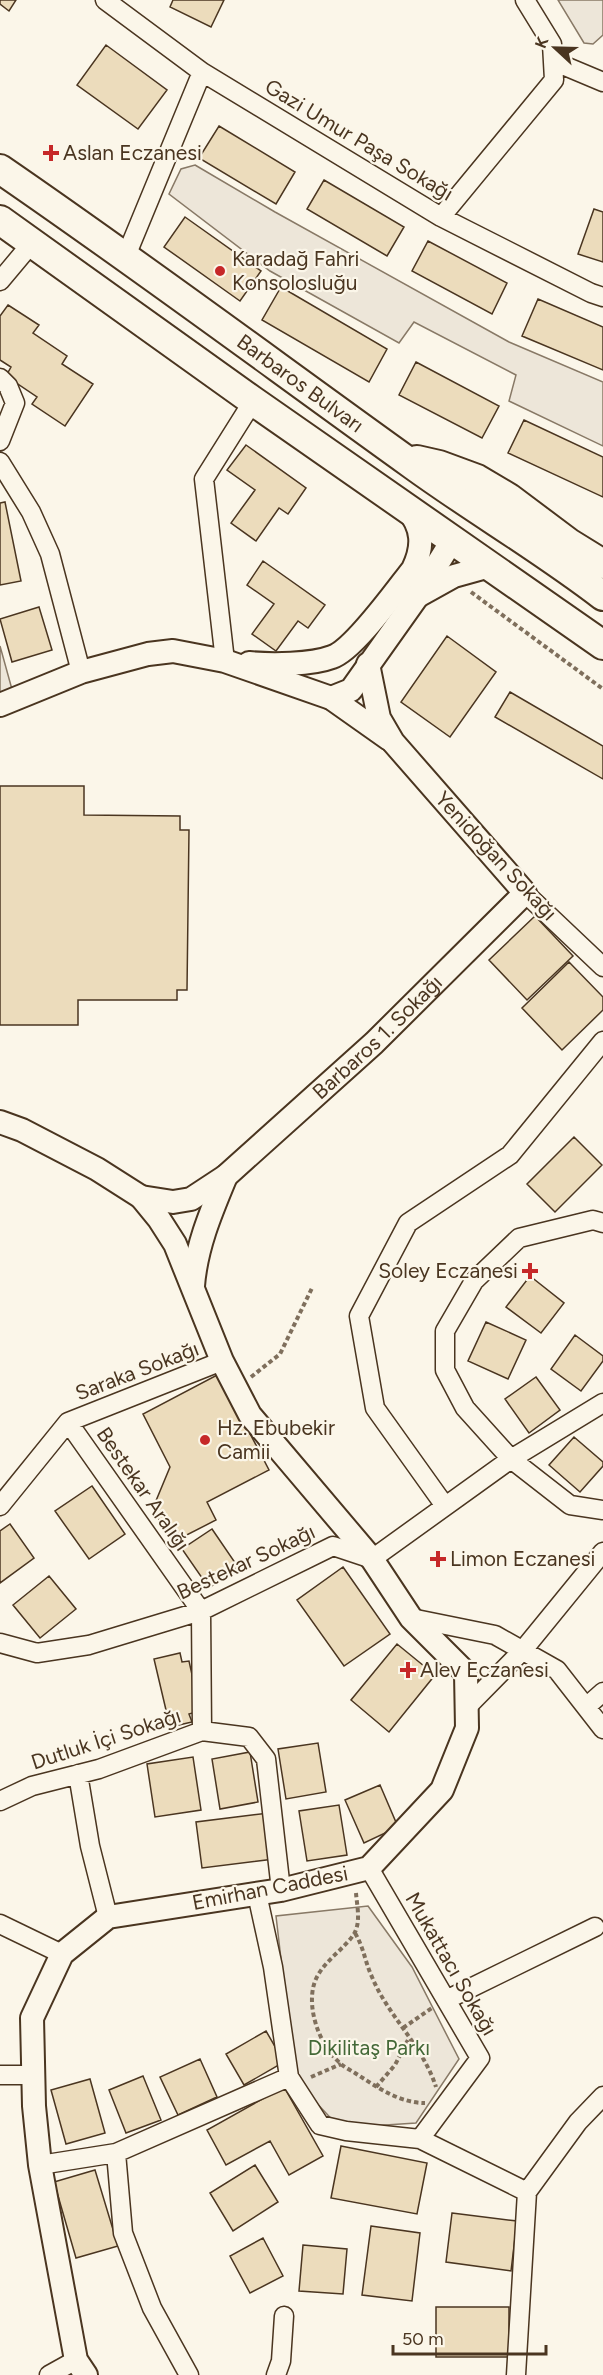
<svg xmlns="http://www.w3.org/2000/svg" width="603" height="2375" viewBox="0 0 603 2375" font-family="Figtree,sans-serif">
	<rect width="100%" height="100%" fill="#fbf6e9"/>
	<path fill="#ede6d9" stroke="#887966" stroke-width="1.5" d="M558,0h45v35l-10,9 -9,-1z
		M195,165l80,47 234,130 94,40v64l-94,-45 7,-26 -102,-53 -15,21 -129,-72 -101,-77 12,-25z
		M0,646l13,47 -13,4z
		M368,1906l44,61 47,92 -43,64 -76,5 -45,-48 -19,-164z"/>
	<path fill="#ecdcbc" stroke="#4a3520" stroke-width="1.5" d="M0,0h16l-7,11 -9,-7z
		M173,0h51l-13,27 -41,-20z
		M106,45l61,45 -29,39 -61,-44z
		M219,126l76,46 -19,32 -77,-46z
		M324,180l80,47 -17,29 -80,-47z
		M594,209l9,3v50l-25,-8z
		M185,217l76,54 -21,30 -76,-54z
		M428,241l79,42 -15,31 -80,-43z
		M281,287l106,62 -18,33 -107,-62z
		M538,299l65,28v43l-81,-34z
		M8,305l31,20 -6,8 34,23 -5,8 31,20 -28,42 -33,-22 5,-7 -31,-21 5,-9 -11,-7v-44z
		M416,362l83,44 -17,32 -83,-43z
		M524,420l79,37v40l-95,-44z
		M246,445l60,43 -18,26 -9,-6 -23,33 -25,-18 24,-33 -28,-20z
		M5,502l16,79 -21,4v-82z
		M263,561l62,44 -17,23 -10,-7 -22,30 -24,-17 22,-30 -27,-19z
		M39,607l13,43 -40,12 -12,-43z
		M447,636l49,36 -46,65 -49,-35z
		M510,692l93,54v33l-108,-62z
		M0,786h84v29l96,1v14h9l-2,160h-10v10h-99v25h-78z
		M535,916l38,40 -46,44 -38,-40z
		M569,962l34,35v13l-41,40 -40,-42z
		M574,1137l28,28 -47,47 -28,-28z
		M530,1276l34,27 -23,30 -35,-26z
		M486,1322l40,18 -18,39 -40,-18z
		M575,1335l28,21v5l-22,30 -30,-22z
		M219,1374l50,96 -62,32 9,18 -45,23 -18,-35 17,-41 -27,-53z
		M536,1377l24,33 -31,23 -24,-34z
		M574,1437l29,25v4l-23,26 -31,-27z
		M92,1486l33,48 -36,25 -34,-48z
		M10,1524l24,34 -34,25v-52z
		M212,1529l26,38 -29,21 -27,-39z
		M343,1567l47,67 -46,32 -47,-66z
		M49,1576l27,33 -36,29 -27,-33z
		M397,1644l38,31 -46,57 -38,-32z
		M180,1653l2,9 7,-1 11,50 -11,3 3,8 -22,5 -16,-68z
		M318,1743l8,49 -40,7 -8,-50z
		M250,1752l8,50 -38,7 -8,-50z
		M193,1757l8,53 -46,7 -8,-53z
		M380,1785l18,42 -34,16 -19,-43z
		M339,1805l8,50 -40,6 -8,-50z
		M269,1813l5,46 -72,9 -6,-46z
		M266,2031l18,31 -40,23 -18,-31z
		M200,2059l17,38 -39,18 -18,-38z
		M143,2076l18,44 -35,13 -17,-43z
		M90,2079l15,54 -39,11 -15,-54z
		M284,2087l39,69 -34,19 -19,-34 -44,24 -19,-35z
		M341,2146l86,17 -10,51 -86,-16z
		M255,2165l23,37 -45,29 -23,-38z
		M95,2170l23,76 -42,12 -22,-76z
		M452,2213l65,8 -6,50 -65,-9z
		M371,2226l49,7 -8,68 -50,-6z
		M263,2238l20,38 -33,17 -20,-37z
		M303,2245l44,4 -4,45 -44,-3z
		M436,2307h73v50h-73z"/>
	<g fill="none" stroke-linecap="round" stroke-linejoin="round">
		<g stroke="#4a3520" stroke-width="21">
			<path id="minor" d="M105,0l97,72 239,145 150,76 12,4
				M553,61l50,21
				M441,217l113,-137 -2,-36 -27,-44
				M126,256l76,-184
				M0,281l31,-37
				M0,378l8,8 7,17 -15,38
				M0,462l31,50 19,42 31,118
				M225,661l-21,-182 49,-78
				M525,893l78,74
				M603,1223l-10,-3 -74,18 -45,43 -29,50v39l20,38 46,51 59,46 33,5
				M68,1422l133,189 1,120
				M0,1506l68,-84 154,-61
				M445,1506l-70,-98 -16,-92 49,-93 102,-68 93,-114
				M411,1618l84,17 62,35 46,59
				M0,1643l37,10 52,-8 112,-34 132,-65 39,13 139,-100 92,-56
				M586,1707l17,-15
				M466,1708l57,-58 80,-98
				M78,1774l12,72 18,71
				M0,1801l32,-15 67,-17 103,-38 47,6 17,22 15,131
				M369,1868l111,190 -60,81
				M257,1894l16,73 16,110 31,48 26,6 74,8 107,53
				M0,1924l62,30
				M446,2000l149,-73
				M0,2075h35
				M116,2153l7,80 29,75 37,67
				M40,2165l76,-12 173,-76
				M49,2375l27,-15
				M276,2375l5,-14 3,-45
				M516,2375l11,-183 51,-70 25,-26"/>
		</g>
		<g stroke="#4a3520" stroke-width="26">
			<g id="tertiary">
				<path d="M418,596l36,-20 36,-10"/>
				<path d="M249,663c22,2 62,2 83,-6 22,-7 65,-68 81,-88 11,-23 10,-41 -6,-60"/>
				<path d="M331,698l20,-8 66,-93 36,-58"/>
				<path d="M0,705l81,-33 67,-18 25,-3 52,10 106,37 58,41"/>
				<path d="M0,1122l22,8 75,39 44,28 18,22 16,25 47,117 28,54 122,144 39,59 55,55 1,55 -25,62 -73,78 -88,22 -173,27 -46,37 -30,64 2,88 6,59 36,195 10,15"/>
				<path id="s1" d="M141,1197l32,5 18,-3 35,-23 148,-133 151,-150 -132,-151 -14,-24 -11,-54"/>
				<path d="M193,1286c3,-39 18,-74 33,-110"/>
			</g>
		</g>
		<g stroke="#4a3520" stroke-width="32">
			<g id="primary">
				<path id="s2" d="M0,169c140,96 275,197 413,296 62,45 129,84 190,131"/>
				<path d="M0,220l253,181 350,244"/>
				<path d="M417,460l22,5 38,14 32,19 60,45 34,21"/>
			</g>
		</g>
		<path stroke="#7f6f5c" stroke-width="4" stroke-dasharray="4.5 3" stroke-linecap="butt" d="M471,592l132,97
			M251,1377l29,-23 32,-66
			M356,1893c1,13 5,29 -2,41 -9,14 -27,25 -36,41 -15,25 0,70 22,88 4,4 10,7 15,10 22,14 44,30 70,30
			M355,1933c9,15 10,29 17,44 16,39 51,69 64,110
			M403,2028l29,-20
			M311,2077l30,-13
			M376,2087l19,-22 14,-27"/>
		<use href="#minor" stroke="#fbf6e9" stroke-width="18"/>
		<use href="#tertiary" stroke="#fbf6e9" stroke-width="22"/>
		<use href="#primary" stroke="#fbf6e9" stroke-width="28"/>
	</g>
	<g fill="#c62828" stroke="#fbf6e9" stroke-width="2">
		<path d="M48 144h6v6h6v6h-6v6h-6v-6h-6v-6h6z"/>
		<circle cx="220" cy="271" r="6"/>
		<path d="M527 1262h6v6h6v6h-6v6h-6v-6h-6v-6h6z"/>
		<circle cx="205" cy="1440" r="6"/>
		<path d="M435 1550h6v6h6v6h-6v6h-6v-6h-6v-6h6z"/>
		<path d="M405 1661h6v6h6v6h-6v6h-6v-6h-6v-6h6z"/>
	</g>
	<g text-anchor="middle" stroke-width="4.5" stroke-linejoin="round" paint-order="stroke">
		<g font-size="21" fill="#4a3520" stroke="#fbf6e9">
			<text transform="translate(359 140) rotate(31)" y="7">Gazi Umur Paşa Sokağı</text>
			<text dy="7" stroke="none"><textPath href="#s2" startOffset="369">Barbaros Bulvarı</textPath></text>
			<text transform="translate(496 856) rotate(47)" y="7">Yenidoğan Sokağı</text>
			<text dy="7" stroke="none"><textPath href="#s1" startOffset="298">Barbaros 1. Sokağı</textPath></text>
			<text transform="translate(137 1371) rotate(-21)" y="7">Saraka Sokağı</text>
			<text transform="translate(143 1489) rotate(55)" y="7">Bestekar Aralığı</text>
			<text transform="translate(246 1562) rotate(-25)" y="7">Bestekar Sokağı</text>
			<text transform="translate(106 1739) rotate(-18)" y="7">Dutluk İçi Sokağı</text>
			<text transform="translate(270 1888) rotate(-11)" y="7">Emirhan Caddesi</text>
			<text transform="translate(451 1964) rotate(60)" y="7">Mukattacı Sokağı</text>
		</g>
		<g font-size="21" fill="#4a3520" stroke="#fbf6e9" text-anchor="start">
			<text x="63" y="160">Aslan Eczanesi</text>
			<text x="232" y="266">Karadağ Fahri<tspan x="232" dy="24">Konsolosluğu</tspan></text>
			<text x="518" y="1278" text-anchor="end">Soley Eczanesi</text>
			<text x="217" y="1435">Hz. Ebubekir<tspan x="217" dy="24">Camii</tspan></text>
			<text x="450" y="1566">Limon Eczanesi</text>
			<text x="420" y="1677">Alev Eczanesi</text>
		</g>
		<g font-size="21" fill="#436837" stroke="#fbf6e9">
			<text x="369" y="2055">Dikilitaş Parkı</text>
		</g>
	</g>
	<g transform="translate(555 48) rotate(292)" stroke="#fbf6e9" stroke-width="4.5" paint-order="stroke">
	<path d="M0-4.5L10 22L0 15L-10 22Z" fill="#4a3520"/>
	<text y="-9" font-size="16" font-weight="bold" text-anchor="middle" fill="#4a3520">K</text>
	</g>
	<path d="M393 2345v9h153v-9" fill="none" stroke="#4a3520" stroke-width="3"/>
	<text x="402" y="2345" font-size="18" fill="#4a3520" stroke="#fbf6e9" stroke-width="4.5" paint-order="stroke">50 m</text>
</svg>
